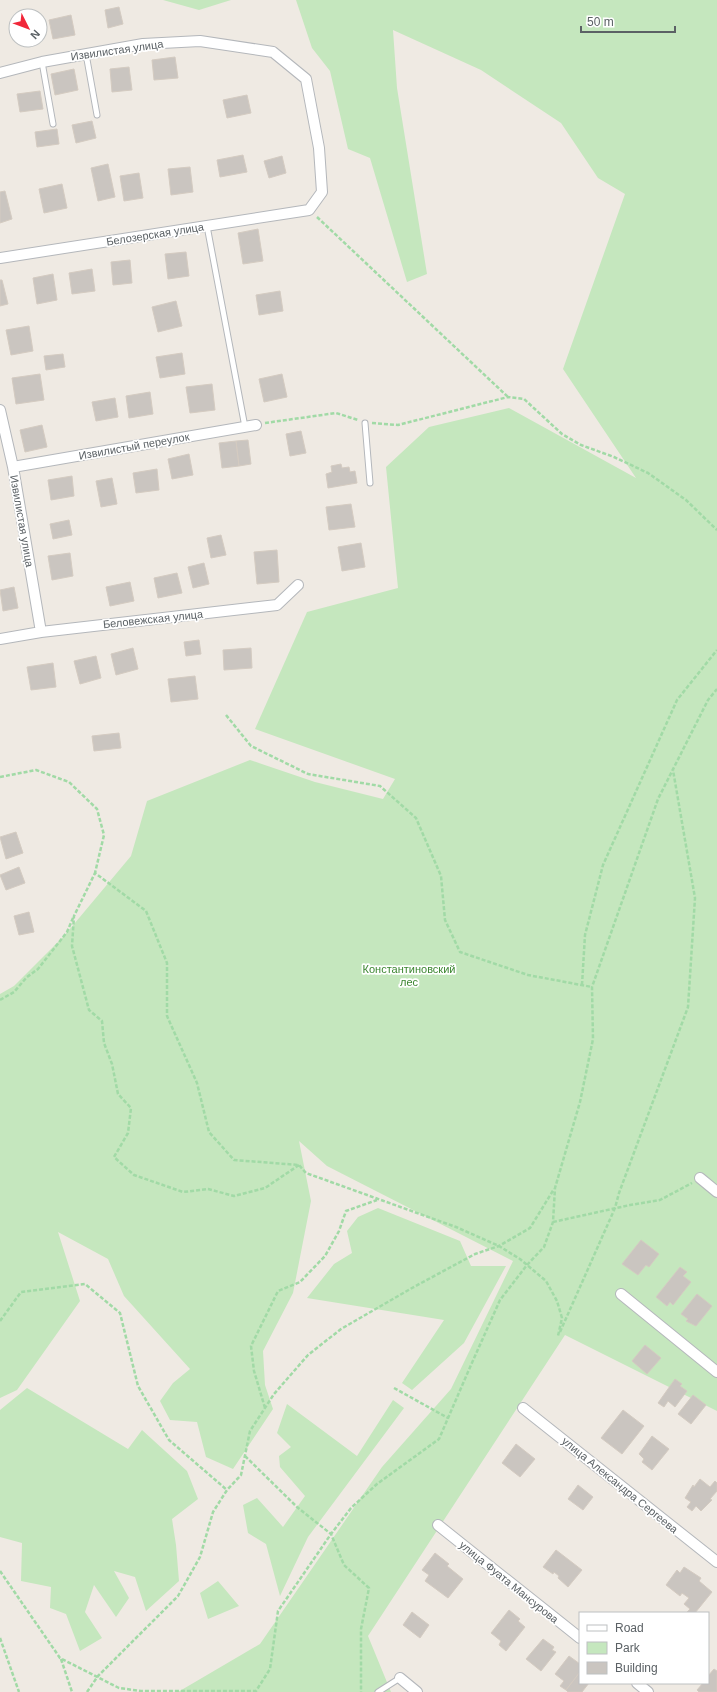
<svg xmlns="http://www.w3.org/2000/svg" width="717" height="1692" viewBox="0 0 717 1692" font-family="Helvetica,sans-serif">
	<rect width="100%" height="100%" fill="#efeae3"/>
	<path fill="#c5e7be" d="M163,0h68l-32,10z
		M296,0h421v1411l-152,-76 -197,301 23,56h-213l82,-48 122,-177 69,-78 62,-128 -186,-95 -28,-25 12,60 -18,92 -30,58 2,34 8,24 -40,60 -27,-12 -9,-35 -27,-2 -10,-19 13,-18 17,-14 -66,-73 -16,-37 -50,-27 22,69 -63,89 -17,8v-404l14,-8 50,-50 67,-80 16,-55 103,-41 65,22 68,17 12,-20 -140,-50 52,-117 91,-24 -12,-121 43,-40 80,-19 127,70 -73,-109 62,-175 -27,-16 -37,-55 -80,-53 -88,-40 4,58 30,186 -20,8 -37,-124 -22,-9 -18,-78 -18,-23z
		M378,1208l82,33 11,25h35l-42,77 -52,47 -10,-7 42,-63 -137,-22 27,-34 18,-11 -5,-22 11,-14z
		M27,1388l101,61 14,-19 45,41 11,28 -26,20 4,26 3,36 -33,30 -11,-34 -21,-6 15,27 -13,19 -22,-32 -9,27 17,26 -22,13 -14,-37 -16,-6 1,-21 -30,-6 1,-38 -22,-6v-127z
		M393,1400l11,8 -96,129 -28,59 -14,-52 -18,-11 -5,-28 14,-7 26,29 22,-31 -25,-29 -1,-11 12,-9 -14,-14 10,-29 70,52z
		M218,1581l21,25 -31,13 -8,-26z"/>
	<path fill="#cac5c0" stroke="#d4cbc1" d="M119,7l4,17 -15,4 -3,-18z
		M71,15l4,20 -22,4 -4,-19z
		M175,57l3,21 -24,2 -2,-20z
		M129,67l3,23 -20,2 -2,-23z
		M74,69l4,21 -23,5 -4,-21z
		M40,91l3,18 -23,3 -3,-18z
		M247,95l4,18 -24,5 -4,-18z
		M92,121l4,17 -20,5 -4,-18z
		M57,129l2,15 -22,3 -2,-15z
		M243,155l4,17 -27,5 -3,-17z
		M282,156l4,17 -17,5 -5,-17z
		M108,164l7,33 -17,4 -7,-33z
		M190,167l3,25 -22,3 -3,-26z
		M139,173l4,25 -19,3 -4,-25z
		M62,184l5,24 -23,5 -5,-24z
		M5,191l7,28 -12,4v-31z
		M258,229l5,32 -20,3 -5,-31z
		M186,252l3,24 -21,3 -3,-25z
		M130,260l2,23 -19,2 -2,-23z
		M92,269l3,22 -23,3 -3,-21z
		M53,274l4,26 -20,4 -4,-26z
		M0,280h2l6,24 -8,2z
		M280,291l3,20 -24,4 -3,-20z
		M176,301l6,25 -24,6 -6,-25z
		M29,326l4,25 -22,4 -5,-25z
		M182,353l3,21 -25,4 -4,-21z
		M63,354l2,13 -19,3 -2,-14z
		M40,374l4,26 -28,4 -4,-26z
		M282,374l5,23 -23,5 -5,-23z
		M212,384l3,26 -25,3 -4,-26z
		M150,392l3,22 -24,4 -3,-22z
		M115,398l3,19 -22,4 -4,-19z
		M42,425l5,22 -22,5 -5,-22z
		M301,431l5,22 -16,3 -4,-22z
		M248,440l3,24 -12,2 -3,-25z
		M236,441l3,25 -17,2 -3,-25z
		M189,454l4,21 -21,4 -4,-20z
		M341,464l1,4 7,-1 1,5 5,-1 2,12 -29,5 -2,-14 6,-2 -1,-6z
		M157,469l2,21 -23,3 -3,-20z
		M72,476l2,20 -23,4 -3,-20z
		M112,478l5,26 -16,3 -5,-26z
		M351,504l4,23 -26,3 -3,-23z
		M69,520l3,15 -19,4 -3,-15z
		M221,535l5,20 -15,3 -4,-20z
		M361,543l4,24 -23,4 -4,-24z
		M277,550l2,32 -22,2 -3,-32z
		M70,553l3,23 -21,4 -4,-24z
		M204,563l5,21 -16,4 -5,-21z
		M177,573l5,20 -24,5 -4,-20z
		M130,582l4,19 -24,5 -4,-19z
		M14,587l4,21 -15,3 -3,-21z
		M199,640l2,14 -15,2 -2,-14z
		M133,648l5,21 -22,6 -5,-21z
		M251,648l1,20 -28,2 -1,-20z
		M96,656l5,22 -21,6 -6,-23z
		M53,663l3,24 -25,3 -4,-23z
		M195,676l3,23 -27,3 -3,-23z
		M119,733l2,15 -27,3 -2,-15z
		M16,832l7,21 -17,6 -6,-22z
		M19,867l6,16 -19,7 -6,-15z
		M29,912l5,20 -15,3 -5,-19z
		M641,1240l18,14 -10,13 -3,-2 -8,10 -16,-11z
		M680,1267l7,5 -4,4 8,6 -18,23 -3,-3 -3,4 -11,-9z
		M697,1294l15,12 -16,20 -10,-5 2,-2 -7,-5z
		M645,1345l16,13 -14,16 -15,-13z
		M675,1379l7,5 -2,2 7,5 -12,16 -7,-6 -4,6 -6,-4z
		M693,1395l13,10 -15,19 -13,-10z
		M623,1410l21,16 -22,28 -21,-16z
		M652,1436l17,13 -17,21 -10,-8 2,-3 -5,-5z
		M516,1444l19,15 -15,18 -18,-14z
		M700,1479l10,8 5,-6 2,2v8l-7,8 2,1 -11,11 -5,-5 -4,5 -5,-4 4,-5 -6,-4 8,-13 1,2z
		M578,1485l15,12 -10,13 -15,-11z
		M556,1550l26,20 -14,17 -10,-9 1,-2 -5,-4 -1,2 -10,-7z
		M435,1553l14,11 -2,2 16,13 -15,19 -23,-17 4,-6 -7,-5z
		M684,1567l17,11 -2,3 13,11 -17,21h-9l4,-4 -6,-5 5,-6 -7,-5 -2,3 -14,-11 11,-15 3,3z
		M509,1610l11,9 -2,2 7,6 -19,24 -7,-6 2,-4 -10,-8z
		M412,1612l17,13 -9,13 -17,-13z
		M543,1639l11,8 -2,3 4,2 -15,19 -15,-12z
		M569,1656l11,8v8l-14,18 -6,-4 4,-5 -9,-7z
		M714,1669l3,2v21h-18l-2,-2 6,-7h5v-7z
		M580,1672v11h9l-7,9h-14l-2,-2z"/>
	<g fill="none" stroke-linecap="round" stroke-linejoin="round">
		<g stroke="#b4b7bb" stroke-width="7">
			<path id="lane" d="M86,54l11,61
				M42,62l11,62
				M207,226l38,201
				M365,423l5,60
				M378,1692l22,-14"/>
		</g>
		<g stroke="#b4b7bb" stroke-width="12">
			<path id="street" d="M0,73l42,-11 101,-18 57,-3 73,11 33,27 13,69 3,44 -13,18 -309,48
				M0,410l13,57 28,165
				M13,467l243,-42
				M0,639l41,-7 236,-27 21,-20
				M700,1178l17,14
				M621,1294l96,78
				M523,1408l194,154
				M438,1525l142,113
				M400,1678l17,14
				M637,1683l11,9"/>
		</g>
		<path stroke="#a1daa6" stroke-width="2.5" stroke-dasharray="4 2" stroke-linecap="butt" d="M317,217l191,180
			M265,423l71,-10 22,7
			M372,423l26,2 110,-28 16,2 38,35 19,11 33,12 34,16 38,27 31,30
			M226,715l25,31 57,28 72,12 36,32 25,58 4,44 15,32 68,23 64,12
			M0,777l36,-7 33,12 28,27 7,26 -9,38
			M582,985l3,-50 18,-70 74,-165 40,-50
			M0,1000l14,-8 13,-15 11,-8 29,-37 6,-14
			M299,1165l-34,23 -31,8 -26,-7 -25,3 -49,-17 -20,-18 14,-24 3,-25 -13,-14 -6,-30 -8,-21 -2,-22 -13,-11 -17,-64 2,-30 21,-43 51,38 21,52v53l30,67 12,49 25,28 65,5 7,8 150,54 43,19 21,13 26,22 11,20 5,17 -4,18
			M553,1222l77,-17 30,-5 32,-17
			M0,1321l21,-29 64,-8 35,29 18,73 31,54 58,50
			M560,1332l55,-124 4,-15 69,-186 7,-109 -22,-128
			M394,1388l54,30
			M265,1408l-11,-37 -3,-25 27,-55 22,-9 25,-26 14,-25 7,-20 31,-11
			M245,1456l52,51 34,27 13,31 25,23 -8,41v63
			M0,1571l60,87 59,30 22,3h115l14,-22 8,-58 53,-77 20,-26 26,-24 62,-45 32,-74 29,-65 27,-35 17,-18 9,-25 2,-34 25,-86 13,-63 -1,-52 66,-188 50,-99 9,-11
			M0,1638l19,54
			M61,1659l11,33
			M87,1692l11,-16 80,-80 22,-39 13,-45 14,-22 14,-15 9,-44 24,-37 34,-39 33,-26 71,-41 63,-34 24,-8 31,-18 24,-39"/>
		<use href="#lane" stroke="#fff" stroke-width="5"/>
		<use href="#street" stroke="#fff" stroke-width="10"/>
	</g>
	<g text-anchor="middle" stroke-width="3.5" stroke-linejoin="round" paint-order="stroke">
		<g font-size="11" fill="#5b6165" stroke="#fff">
			<text transform="translate(117 50) rotate(-8)" y="4">Извилистая улица</text>
			<text transform="translate(155 234) rotate(-9)" y="4">Белозерская улица</text>
			<text transform="translate(134 446) rotate(-10)" y="4">Извилистый переулок</text>
			<text transform="translate(22 521) rotate(80)" y="4">Извилистая улица</text>
			<text transform="translate(153 619) rotate(-6)" y="4">Беловежская улица</text>
			<text transform="translate(620 1485) rotate(39)" y="4">улица Александра Сергеева</text>
			<text transform="translate(509 1582) rotate(39)" y="4">улица Фуата Мансурова</text>
		</g>
		<g font-size="11" fill="#3c8631" stroke="#fff">
			<text x="409" y="973">Константиновский<tspan x="409" dy="13">лес</tspan></text>
		</g>
	</g>
	<rect x="579" y="1612" width="130" height="72" fill="#ffffff" stroke="#bdc0c1"/>
	<rect x="587" y="1625" width="20" height="6" fill="#ffffff" stroke="#bdc0c1"/>
	<text x="615" y="1632" font-size="12" fill="#5b6165">Road</text>
	<rect x="587" y="1642" width="20" height="12" fill="#c5e7be" stroke="#bdc0c1"/>
	<text x="615" y="1652" font-size="12" fill="#5b6165">Park</text>
	<rect x="587" y="1662" width="20" height="12" fill="#cac5c0" stroke="#bdc0c1"/>
	<text x="615" y="1672" font-size="12" fill="#5b6165">Building</text>
	<g transform="translate(28 28) rotate(132)"><circle r="19" fill="#ffffff" stroke="#bdc0c1"/>
	<path d="M0-3L7 15L0 10L-7 15Z" fill="#f12739"/>
	<text y="-6" font-size="11" font-weight="bold" text-anchor="middle" fill="#5b6165">N</text>
	</g>
	<path d="M581 26v6h94v-6" fill="none" stroke="#5b6165" stroke-width="2"/>
	<text x="587" y="26" font-size="12" fill="#5b6165" stroke="#ffffff" stroke-width="3" paint-order="stroke">50 m</text>
</svg>
